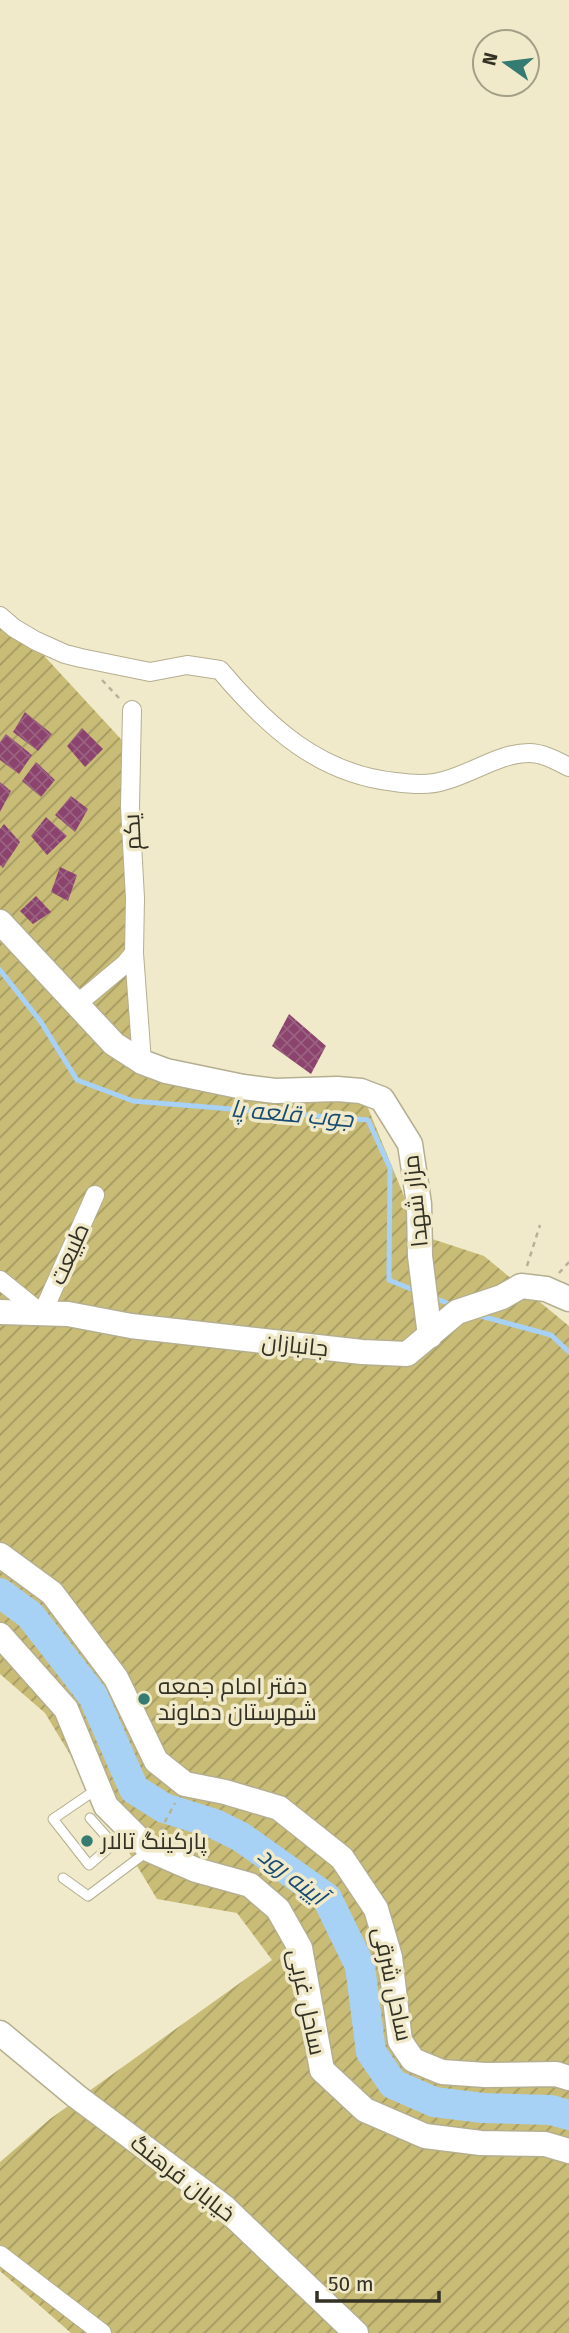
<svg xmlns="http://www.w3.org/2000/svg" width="569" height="2333" viewBox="0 0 569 2333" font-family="'Fira Sans',Cairo,sans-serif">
	<defs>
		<pattern id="garden-furrows" width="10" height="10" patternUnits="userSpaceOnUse" patternTransform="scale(1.75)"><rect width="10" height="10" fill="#c9bc76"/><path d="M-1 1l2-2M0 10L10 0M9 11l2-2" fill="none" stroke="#a49961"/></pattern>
		<pattern id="building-cross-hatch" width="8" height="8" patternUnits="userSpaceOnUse" patternTransform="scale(1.75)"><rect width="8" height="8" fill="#8c436d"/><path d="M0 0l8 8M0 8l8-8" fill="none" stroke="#9a6281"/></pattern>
	</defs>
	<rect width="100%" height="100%" fill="#f0eaca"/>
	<path fill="url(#garden-furrows)" d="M0,608l131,142 11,312 219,29 59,144 64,21 85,70v1007h-498l-71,-62v-109l50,-43 222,-159 -35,-47 -80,-14 -112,-186 -45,-39z"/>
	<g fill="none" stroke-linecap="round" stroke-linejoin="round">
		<path stroke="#a8d1f6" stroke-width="5" d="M0,970l41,52 36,58 56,21 235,19 22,48 -1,112 27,11
			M432,1297l20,8
			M477,1315l74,20 18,17"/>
		<path stroke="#a8d1f6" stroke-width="30" d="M0,1593l30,22 63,81 41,93 30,19 51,16 26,13 86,61 33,68 11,86 22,32 41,18 49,6 68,2 18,5"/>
	</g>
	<path fill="url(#building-cross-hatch)" d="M25,712l27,22 -14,17 -25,-19z
		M82,728l21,21 -18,18 -18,-21z
		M6,734l26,21 -13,19 -19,-14v-18z
		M36,762l19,18 -14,17 -19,-16z
		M0,782l11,9 -11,21z
		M71,796l17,13 -13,23 -20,-17z
		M46,817l21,19 -20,19 -16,-19z
		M4,824l16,18 -17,26 -3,-3v-36z
		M60,867l17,8 -9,26 -17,-9z
		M36,896l15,16 -18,12 -13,-13z
		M289,1014l37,32 -15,28 -39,-28z"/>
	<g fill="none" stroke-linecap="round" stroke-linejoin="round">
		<g stroke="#b4af90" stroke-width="11">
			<path id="lane" d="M90,1818l23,26 -24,21 -36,-46 44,-30
				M63,1878l25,18 60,-45"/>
		</g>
		<g stroke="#b4af90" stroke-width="20">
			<path id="street" d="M0,616l14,12 22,13 29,13 16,4 69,14 37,-7 33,5c48,57 99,104 175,112 15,2 34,4 48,-1 29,-7 56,-28 86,-28 14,0 28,8 40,14
				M134,953l8,109
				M77,1004l48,-40 9,-11 1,-55 -5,-91 2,-97
				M0,1280l42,34 53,-119
				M0,2255l102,78"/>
		</g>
		<g stroke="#b4af90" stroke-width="27">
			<path id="secondary" d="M0,922l114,122 28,18 24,9 77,16 32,4 62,-2 24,2 21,8 28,45 9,60 1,52 10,80
				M0,1312l68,2 63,12 231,26 45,2 50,-42 45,-15 19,-11 25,3 23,10
				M0,1555l52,38 64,85 40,83 29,23 40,8 54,16 63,50 34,51 14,48 10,84 13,19 29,12 43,3 71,-1 13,4
				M0,1635l66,74 40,97 44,44 46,20 54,15 28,24 22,39 22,122 43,40 60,26 56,7 64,1 24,7
				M0,2033l76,63 147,110 133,127"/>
		</g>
		<path stroke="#b6b297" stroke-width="2.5" stroke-dasharray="5 5" stroke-linecap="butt" d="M102,680l17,18
			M527,1266l13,-41
			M559,1273l10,-11
			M160,1831l15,-28"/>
		<use href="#lane" stroke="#fff" stroke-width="9"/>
		<use href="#street" stroke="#fff" stroke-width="18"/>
		<use href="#secondary" stroke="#fff" stroke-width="24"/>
	</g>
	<g fill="#357b71" stroke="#f0eaca" stroke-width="2.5">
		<circle cx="144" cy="1699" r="7"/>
		<circle cx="87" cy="1841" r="7"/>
	</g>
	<g text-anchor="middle" stroke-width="7" stroke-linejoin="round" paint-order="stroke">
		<g font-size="23" fill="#333124" stroke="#f0eaca">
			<text transform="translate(132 832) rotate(-93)" y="8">یکم</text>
			<text transform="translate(415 1201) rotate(-96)" y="8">مزار شهدا</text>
			<text transform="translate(69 1254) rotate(-66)" y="8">طبیعت</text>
			<text transform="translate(295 1345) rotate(6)" y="8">جانبازان</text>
			<text transform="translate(393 1984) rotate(78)" y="8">ساحل شرقی</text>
			<text transform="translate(307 2002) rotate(78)" y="8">ساحل غربی</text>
			<text transform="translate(183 2178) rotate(38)" y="8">خیابان فرهنگ</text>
		</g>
		<g font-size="23" fill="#333124" stroke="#f0eaca" text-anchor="start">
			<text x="158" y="1694">دفتر امام جمعه<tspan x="158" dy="26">شهرستان دماوند</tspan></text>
			<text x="101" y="1849">پارکینگ تالار</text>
		</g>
		<g font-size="24" font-style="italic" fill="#184b72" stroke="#f0eaca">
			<text transform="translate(292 1114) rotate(5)" y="8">جوب قلعه پا</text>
			<text transform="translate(292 1876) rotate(38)" y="8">آیینه رود</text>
		</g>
	</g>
	<g transform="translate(506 63) rotate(284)"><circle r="33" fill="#f0eaca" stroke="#a4a088" stroke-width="2"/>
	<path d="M0-5L12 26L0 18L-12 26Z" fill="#357b71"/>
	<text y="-10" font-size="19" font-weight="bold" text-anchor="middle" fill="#333124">N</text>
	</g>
	<path d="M317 2291v10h122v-10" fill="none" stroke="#333124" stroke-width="3.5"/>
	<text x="328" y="2291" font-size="21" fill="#333124" stroke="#f0eaca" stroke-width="5" paint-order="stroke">50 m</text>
</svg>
